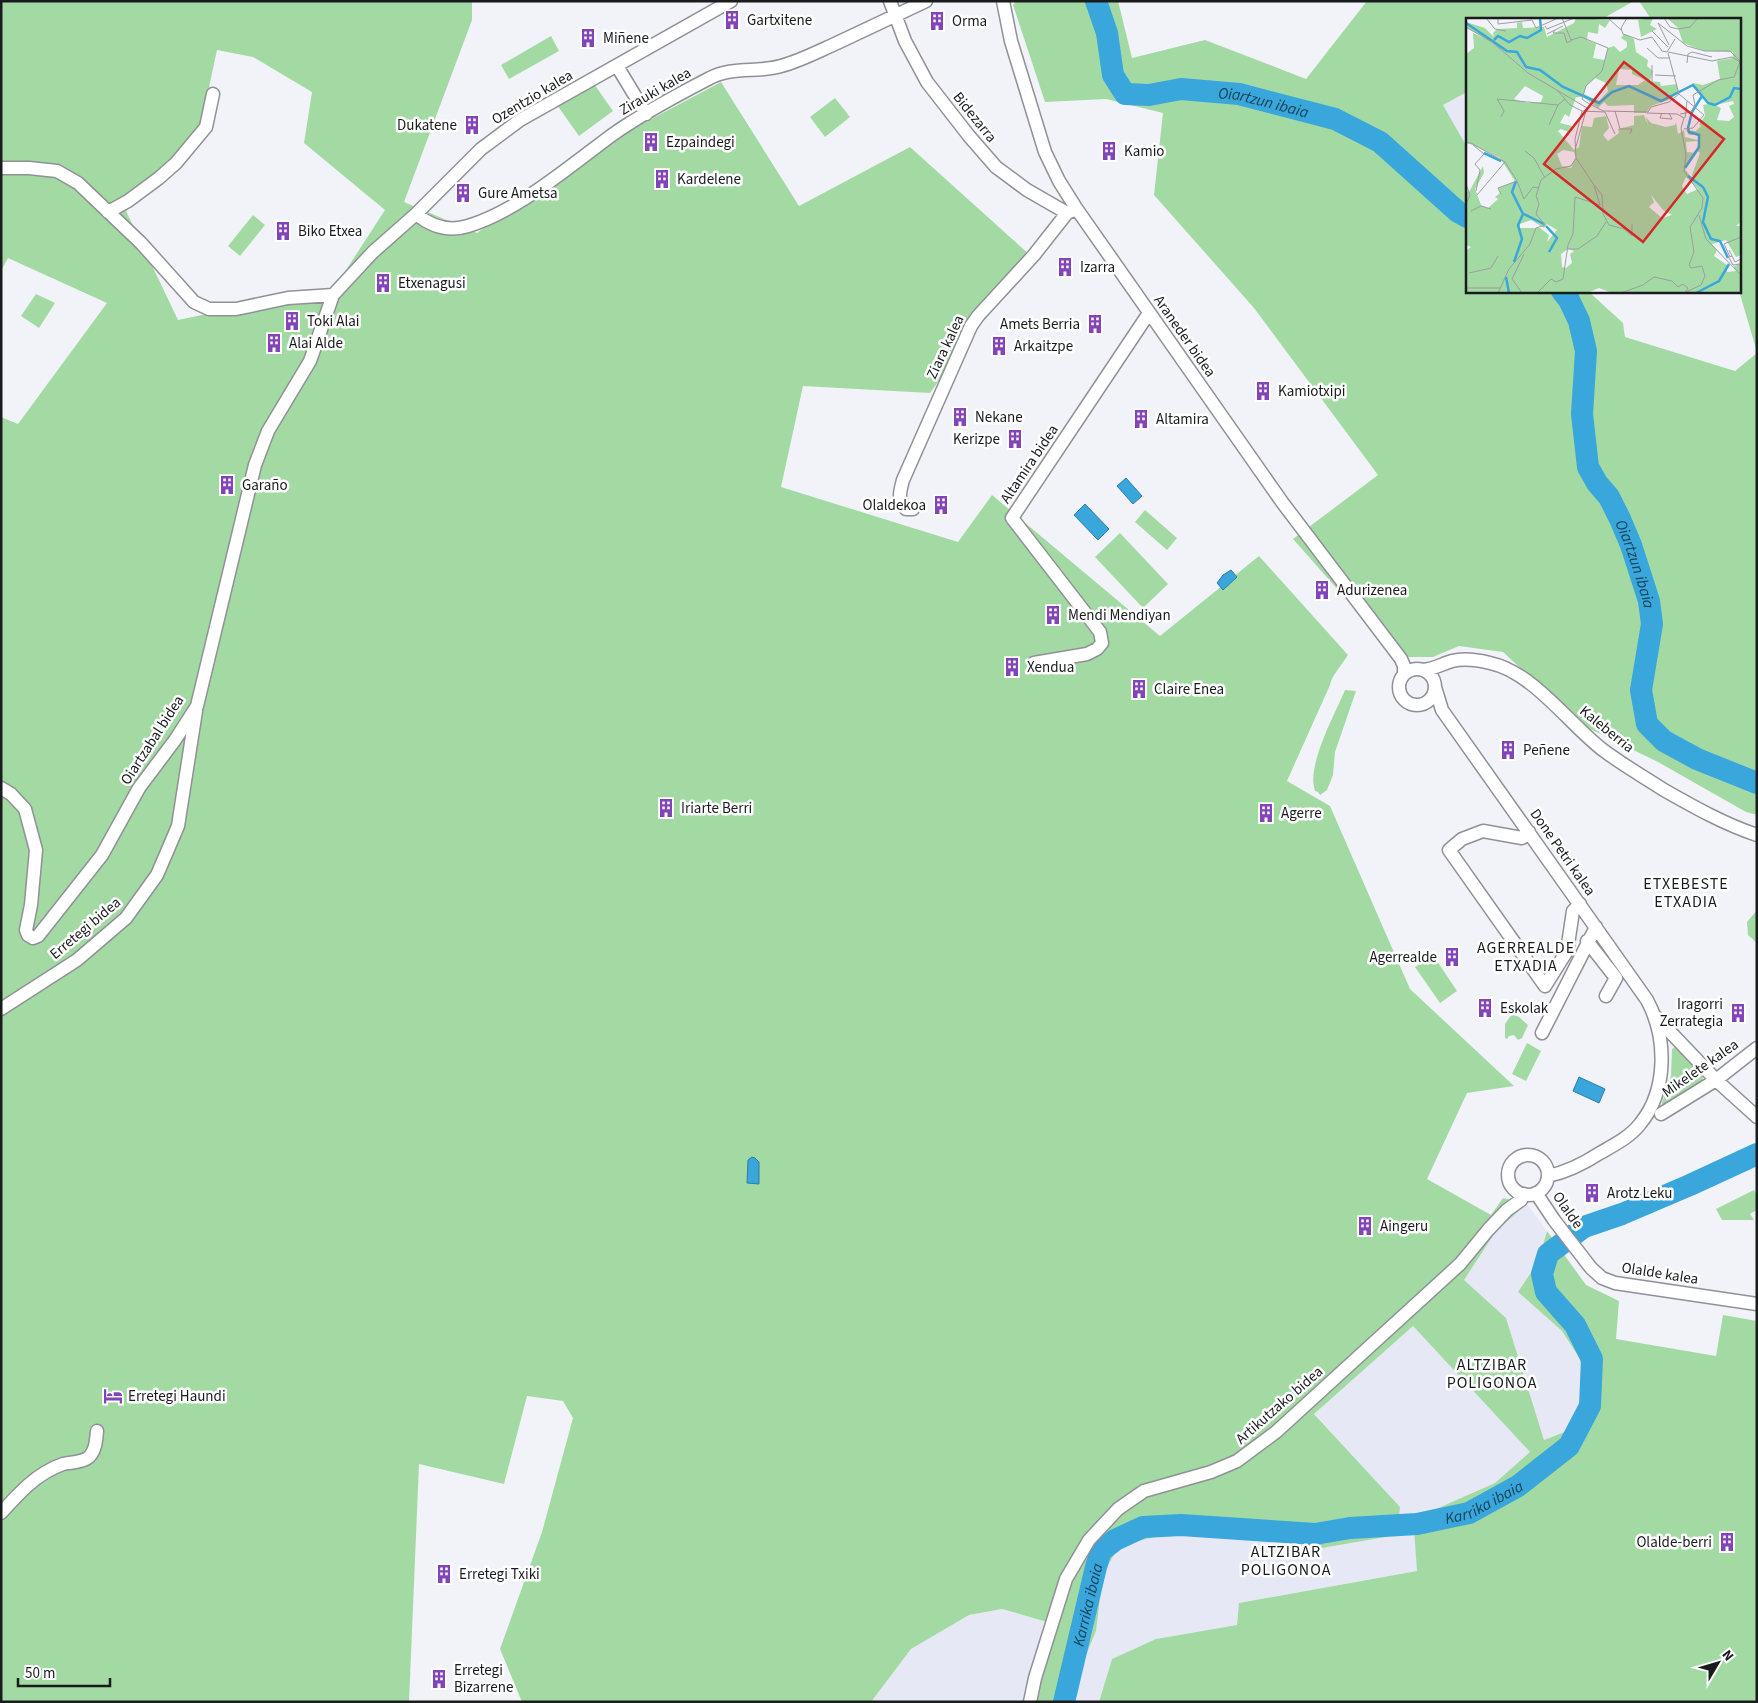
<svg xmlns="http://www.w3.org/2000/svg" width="1758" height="1703" viewBox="0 0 1758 1703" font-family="'Source Sans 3',sans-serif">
	<rect width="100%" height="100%" fill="#f2f3f9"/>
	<path fill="#e7e8f5" d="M1467,92v55l-24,-42z
		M1527,1204l20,27 -9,31 -20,30 44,39 18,28 7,40 -12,29 -31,12 -38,-122 -43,-38 33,-49z
		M1413,1326l117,126 -35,31 -68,30 -13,2 3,56 -178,32 -2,22 -81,14 -44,20 -13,43h-28l1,-13 24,-58 7,-57 16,-28 43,-11 62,-1 76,7 16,8 84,-42 -86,-94z
		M1002,1609l45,13 -13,80h-163l40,-53 58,-34z"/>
	<path fill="#a3daa4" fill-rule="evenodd" d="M1,1h471v19l-68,182 73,31 116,-83 128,-68 78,124 111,-59 120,108 -100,138 -127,-7 -22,101 177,55 34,-47 168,141 99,-80 89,99c-5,8 -17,22 -18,30l-43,96 43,25 80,183 104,97 -47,7 -40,86 64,36 12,-17 24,6 -31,27 -32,49 42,38 38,122 31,-12 12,-29 -7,-40 -18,-28 -44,-39 20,-30 9,-31 39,54 33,16 -3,38 100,17 7,-41 34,6v381h-658l13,-43 44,-20 81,-14 2,-22 178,-32 -4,-56 14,-2 68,-30 35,-31 -117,-126 -99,88 86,93 -3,28 -81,14 -16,-8 -76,-7 -62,1 -43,11 -16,28 -7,57 -24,58 -1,13h-37l13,-80 -45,-13 -33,6 -58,34 -40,53h-349l-22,-53 42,-117 31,-114 -10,-17 -36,-5 -23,88 -85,-20 -10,238h-408v-1285l17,7 89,-121 -99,-45 -7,13zM217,50l36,7 59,35 -8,51 81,67 -50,77 -157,33 -52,-109 70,-63z
		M1016,1h102l14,57 73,-18 101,39 61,-78h267l-32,18h-135v73l-24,13 24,42v144h121l35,32 2,14 110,34 22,-18v462l-11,-3 -88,-50 -76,-37 -79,-73 -44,-6 -26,11h-40l-32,-41 -68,-77 85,-64 -124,-167 -100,-113 9,-82 -57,-14 -61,3 -32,-97z
		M1639,1h118v351l-18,-61v-272h-88z
		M551,36l8,15 -50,28 -8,-14z
		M594,84l19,27 -34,25 -22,-31z
		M835,98l15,19 -25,20 -15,-20z
		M253,215l12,10 -25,31 -12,-10z
		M36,294l19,9 -16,25 -18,-12z
		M1145,510l32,28 -10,12 -32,-28z
		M1120,533l48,51 -25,24 -48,-51z
		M1345,690l11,1 -21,61 -2,23 -6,15 -7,5 -2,-3 -3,-1c-9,-25 20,-77 30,-101z
		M1757,910v33l-9,-8 -1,-13z
		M1433,955l24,36 -17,12 -25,-36z
		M1512,1014l7,3 9,8 -6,13 -4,2 -4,-5 -5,1 -2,3 -2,-1v-14z
		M1527,1043l14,8 -15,30 -14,-7z
		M1678,1045l26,28 -3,11 -37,26 -2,-7 9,-27 1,-27z
		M1754,1190l3,6v14l-7,4 4,6h-32l-6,-11z"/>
	<path fill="#39a6dc" stroke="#307ca3" d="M1126,478l16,18 -9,8 -16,-18z
		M1085,504l24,25 -11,11 -24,-25z
		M1231,570l6,7 -14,13 -6,-7 6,-8z
		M1579,1077l26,12 -6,14 -26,-12z
		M752,1157l3,1 4,4v22l-12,-1 1,-23z"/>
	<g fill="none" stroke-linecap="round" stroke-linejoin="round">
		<g stroke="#39a6dc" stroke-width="22">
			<path id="s1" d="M1096,1l11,32 6,42 12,19 24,1 32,-6 58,5 96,25 45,23 78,70 9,5"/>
			<path id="s2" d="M1562,291l7,9 10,21 7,30 -4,63 6,53 9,16 12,14 11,22 11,26 18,56 3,23 -11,66 6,34 17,17 33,18 60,24"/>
			<path id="s3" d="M1064,1702l32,-135 5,-16 14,-11 28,-13 38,-2 134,9 35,-6 67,-4 52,-11 49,-27 51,-40 21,-40 2,-47 -17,-34 -29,-33 -4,-18 6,-20 36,-27 38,-13 68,-29 67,-31"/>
		</g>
		<g stroke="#909196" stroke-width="15">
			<path id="minor" d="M890,1l15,40 22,41 42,54 27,31 31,23 40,23 7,-3
				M1003,1l8,40 34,111 14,29 17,27 206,294 119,157 3,7v7
				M617,66l29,48
				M1,168h28l28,3 21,12 63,60 53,59 15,7h27l52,-11 45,-3
				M108,212l20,-11 31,-23 17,-15 30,-36 7,-33
				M416,214c16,13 33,18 52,12 50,-15 102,-60 144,-91 31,-22 65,-40 98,-57 22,-12 48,-5 71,-12 19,-5 38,-15 56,-23 30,-14 59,-28 89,-42
				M913,509h-7c-9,-11 -6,-17 -3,-29l68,-154 7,-10 56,-61 33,-42
				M1034,663l53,-9 10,-5 5,-6 -2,-11 -88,-114 137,-205
				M1399 687a18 18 0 1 1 36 0a18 18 0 1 1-36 0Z
				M1423,670c11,-1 19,-6 29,-9 12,-3 26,-1 38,2 43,9 79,61 113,87 20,15 41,27 61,40 30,17 60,34 93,45
				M1435,687l7,23 205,290c20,37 21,90 -7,124 -10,13 -26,21 -40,29 -17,11 -33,19 -52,23
				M1,788l10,6 14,15 11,41 -5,55 -5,25 2,5 5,3 5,-2 64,-81 37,-67 36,-48 22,-34 58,-241 13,-34 42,-70 23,-66 40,-43 43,-38 65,-65 39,-29 211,-119
				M1529,832l-7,6 -39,-7 -21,8 -13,11 96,136 22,-35 6,-40 7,-7
				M1587,941l29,37 -10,18
				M1,1009l76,-49 49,-42 31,-43 21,-49 18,-115
				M1656,1017l60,63 41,37
				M1542,1033l54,-106
				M1661,1114l55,-34 41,-32
				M1508 1175a20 20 0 1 1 40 0a20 20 0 1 1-40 0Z
				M1536,1193l18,27 37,48 11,10 13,5 142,21
				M1,1513c18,-20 36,-40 62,-49 8,-2 19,-1 26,-7 7,-7 7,-17 8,-26
				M1030,1702l5,-24 31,-99 23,-39 29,-31 26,-18 67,-19 26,-11 39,-29 184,-168 28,-34 19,-20 14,-10 3,-6"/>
		</g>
		<use href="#minor" stroke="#fff" stroke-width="12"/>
	</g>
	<defs>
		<g id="building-bare" transform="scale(1.5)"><path d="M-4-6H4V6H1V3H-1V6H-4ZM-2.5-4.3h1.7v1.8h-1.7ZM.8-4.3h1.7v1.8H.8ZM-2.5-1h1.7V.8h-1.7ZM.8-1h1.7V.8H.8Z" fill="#8344ba" stroke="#fff" stroke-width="2.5" paint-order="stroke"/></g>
		<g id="hotel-bare" transform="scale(1.5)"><path d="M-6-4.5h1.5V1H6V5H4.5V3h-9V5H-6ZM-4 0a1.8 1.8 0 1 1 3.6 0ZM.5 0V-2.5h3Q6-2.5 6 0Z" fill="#8344ba" stroke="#fff" stroke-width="2.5" paint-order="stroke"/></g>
	</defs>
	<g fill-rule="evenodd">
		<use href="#building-bare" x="732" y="20"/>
		<use href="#building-bare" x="937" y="21"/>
		<use href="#building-bare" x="588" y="38"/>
		<use href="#building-bare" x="472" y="125"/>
		<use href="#building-bare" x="651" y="142"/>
		<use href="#building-bare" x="1109" y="151"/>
		<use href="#building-bare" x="662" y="179"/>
		<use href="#building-bare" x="463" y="193"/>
		<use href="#building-bare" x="283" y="231"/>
		<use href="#building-bare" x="1065" y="267"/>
		<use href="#building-bare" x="383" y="283"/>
		<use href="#building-bare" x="292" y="321"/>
		<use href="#building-bare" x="1095" y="324"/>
		<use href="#building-bare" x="274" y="343"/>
		<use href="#building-bare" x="999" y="346"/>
		<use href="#building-bare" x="1263" y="391"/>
		<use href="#building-bare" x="960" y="417"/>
		<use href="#building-bare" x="1141" y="419"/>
		<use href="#building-bare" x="1015" y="439"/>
		<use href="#building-bare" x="227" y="485"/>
		<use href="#building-bare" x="941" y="505"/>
		<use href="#building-bare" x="1322" y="590"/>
		<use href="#building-bare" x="1053" y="615"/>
		<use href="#building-bare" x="1012" y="667"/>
		<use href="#building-bare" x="1139" y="689"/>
		<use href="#building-bare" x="1508" y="750"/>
		<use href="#building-bare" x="666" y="808"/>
		<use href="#building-bare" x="1266" y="813"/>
		<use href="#building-bare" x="1452" y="957"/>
		<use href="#building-bare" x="1485" y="1008"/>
		<use href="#building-bare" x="1738" y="1013"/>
		<use href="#building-bare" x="1592" y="1193"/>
		<use href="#building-bare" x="1365" y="1226"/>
		<use href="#hotel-bare" x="113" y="1396"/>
		<use href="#building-bare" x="1727" y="1542"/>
		<use href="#building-bare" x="444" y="1574"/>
		<use href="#building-bare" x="439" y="1679"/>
	</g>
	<g text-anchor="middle" stroke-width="5" stroke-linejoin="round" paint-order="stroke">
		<g font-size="15" fill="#1a1b1d" stroke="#fff" text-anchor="start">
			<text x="747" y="25">Gartxitene</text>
			<text x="952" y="26">Orma</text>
			<text x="603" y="43">Miñene</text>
			<text x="457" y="130" text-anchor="end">Dukatene</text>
			<text x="666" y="147">Ezpaindegi</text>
			<text x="1124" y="156">Kamio</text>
			<text x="677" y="184">Kardelene</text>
			<text x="478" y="198">Gure Ametsa</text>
			<text x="298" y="236">Biko Etxea</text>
			<text x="1080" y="272">Izarra</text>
			<text x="398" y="288">Etxenagusi</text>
			<text x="307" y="326">Toki Alai</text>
			<text x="1080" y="329" text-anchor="end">Amets Berria</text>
			<text x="289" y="348">Alai Alde</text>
			<text x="1014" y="351">Arkaitzpe</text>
			<text x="1278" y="396">Kamiotxipi</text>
			<text x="975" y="422">Nekane</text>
			<text x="1156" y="424">Altamira</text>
			<text x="1000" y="444" text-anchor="end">Kerizpe</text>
			<text x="242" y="490">Garaño</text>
			<text x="926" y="510" text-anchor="end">Olaldekoa</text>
			<text x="1337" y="595">Adurizenea</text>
			<text x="1068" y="620">Mendi Mendiyan</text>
			<text x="1027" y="672">Xendua</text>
			<text x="1154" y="694">Claire Enea</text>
			<text x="1523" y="755">Peñene</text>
			<text x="681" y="813">Iriarte Berri</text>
			<text x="1281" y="818">Agerre</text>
			<text x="1437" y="962" text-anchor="end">Agerrealde</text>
			<text x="1723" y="1009" text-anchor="end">Iragorri<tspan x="1723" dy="17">Zerrategia</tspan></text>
			<text x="1500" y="1013">Eskolak</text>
			<text x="1607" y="1198">Arotz Leku</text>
			<text x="1380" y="1231">Aingeru</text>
			<text x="128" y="1401">Erretegi Haundi</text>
			<text x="1712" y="1547" text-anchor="end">Olalde-berri</text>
			<text x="459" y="1579">Erretegi Txiki</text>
			<text x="454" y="1675">Erretegi<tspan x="454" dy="17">Bizarrene</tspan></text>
		</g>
		<g font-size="15" fill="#1a1b1d" stroke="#fff">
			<text transform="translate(655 91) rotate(-30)" y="5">Zirauki kalea</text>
			<text transform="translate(532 97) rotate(-31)" y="5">Ozentzio kalea</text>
			<text transform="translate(975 117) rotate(51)" y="5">Bidezarra</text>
			<text transform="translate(1185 336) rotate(55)" y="5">Araneder bidea</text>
			<text transform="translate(945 347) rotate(-65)" y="5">Ziara kalea</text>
			<text transform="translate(1029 464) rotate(-56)" y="5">Altamira bidea</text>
			<text transform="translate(1607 729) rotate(39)" y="5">Kaleberria</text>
			<text transform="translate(152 740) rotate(-57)" y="5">Oiartzabal bidea</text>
			<text transform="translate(1563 852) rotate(55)" y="5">Done Petri kalea</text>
			<text transform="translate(85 928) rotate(-40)" y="5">Erretegi bidea</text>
			<text transform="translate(1700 1068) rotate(-35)" y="5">Mikelete kalea</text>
			<text transform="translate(1568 1210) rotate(55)" y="5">Olalde</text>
			<text transform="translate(1660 1273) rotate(9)" y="5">Olalde kalea</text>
			<text transform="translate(1279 1405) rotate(-41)" y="5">Artikutzako bidea</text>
		</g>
		<g font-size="16" font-style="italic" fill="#18445a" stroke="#fff">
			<text dy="6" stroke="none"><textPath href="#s1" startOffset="239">Oiartzun ibaia</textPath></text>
			<text dy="6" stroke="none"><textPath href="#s2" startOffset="291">Oiartzun ibaia</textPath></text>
			<text dy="6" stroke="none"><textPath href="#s3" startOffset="550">Karrika ibaia</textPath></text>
			<text dy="6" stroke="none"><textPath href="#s3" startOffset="100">Karrika ibaia</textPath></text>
		</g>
		<g font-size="16" letter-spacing="1" fill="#1a1b1d" stroke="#fff">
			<text x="1686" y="889">ETXEBESTE<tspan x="1686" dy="18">ETXADIA</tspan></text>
			<text x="1526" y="953">AGERREALDE<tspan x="1526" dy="18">ETXADIA</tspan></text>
			<text x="1492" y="1370">ALTZIBAR<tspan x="1492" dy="18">POLIGONOA</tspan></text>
			<text x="1286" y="1557">ALTZIBAR<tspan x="1286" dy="18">POLIGONOA</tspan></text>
		</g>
	</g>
	<g transform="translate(1466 18)">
		<rect width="275" height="275" fill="#f2f3f9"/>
		<path d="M110,0l34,2 -5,8 -6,-4 -1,10 -10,-2 -1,8 9,4 -3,14 12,2 3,-12 6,-2 6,6 7,-5v-5l-6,-4 3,-4 10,5 2,13 12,8 -1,6 6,5 -3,10 10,1 1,4 16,-2 1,8 -7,7 -20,7 -5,7h-12v-8l-26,1 -4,-4 -6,6 -15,-11h-7l-7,20 -4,-3 -5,9 12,3 -4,6 -7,-3 -3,2 16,19 5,-3 3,-21 10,1 2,-9 12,-2 3,12 -6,7 5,6 11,-8 -1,-4 16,-4v-9l10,-1 4,10 -2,-8 5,6 15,4 9,-2 1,-3 2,12 6,-4 1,7 13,3v-5h-9l-3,-5 10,1 5,-5 -2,-2 6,-8 -2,-11 6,-1 -17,-18 1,-3 10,2 17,-6 -3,-18 16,-3v-6l-28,-1 -22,-8 -5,-15 -11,-10h74v204l-5,4h5v29l-5,2 -10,-17 -14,4 5,6 -3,6 13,9v7l9,-1 -3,-4 8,-4v30h-129l-13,-5 -12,5h-121v-42l5,-4 -5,-2v-54l3,1 14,-26 1,7 -9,16 6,16 7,3 10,-9 -3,-2 5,-4 -1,-5 16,-7 -15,-23 -34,-16v-88l8,-6 -1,-15 16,7 -21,-11 -2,-7 19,6 9,9 -1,-4 4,-4 20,-1v-5l5,-1 1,6 21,-1 3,10 27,-14zM153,51l13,1v4l13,6 -7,5h-22zM129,60l11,5 2,8 -9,10 -15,-7 2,-8zM59,68l18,10 -2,6 -14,1 -13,-4zM267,83l1,3 -5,2 5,11 -5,4 -12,-1 4,-12 -6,-3zM232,123l-1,10 3,2 -8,22 2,6 -9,-12 12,-16 -10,-1 -1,-10zM97,132l11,2 2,6 -5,10 -9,-2 -5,-12zM220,159l12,12 -11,5 -5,-8zM185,177l12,15 9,5 -10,3 -13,-11 5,-5zM65,202l13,8 3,-4 10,6 -10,12 2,-7 -9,-7h-20v-4zM102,231l6,2 -4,3 2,9 -6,5 -4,-1 -1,-13zM187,0l-3,7 7,4 -16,8 -3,-17z" fill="#a3daa4" fill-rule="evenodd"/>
		<path fill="none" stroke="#39a6dc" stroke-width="2.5" d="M0,5l41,28 10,1 9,15 14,3 23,17 36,16 13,-11 17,-6 32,15 32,-16 15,18 7,2 15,-8 4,-9 7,1M28,22l4,-4 11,6 11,-6 7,2 14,-8 -1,-12M18,135l17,8M219,150l14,-21v-12l-10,-3 -1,-4 4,-16 10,-16M222,158l15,11 5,10 -5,25 8,17 9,2 8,17M58,196l20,10M80,208l11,12 -8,14M48,244l8,-23 -4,-14 5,-11 -11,-22 4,-11M40,259l3,16M230,275l23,-12 10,-17"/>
		<path fill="none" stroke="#9c9da1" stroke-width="1" d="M20,0l9,11 11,2M32,0v6l34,-4M96,0l9,22 10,-3 27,11 -6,23 -16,15 -4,13 4,3M142,0l13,12M198,0l6,9 8,2 12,-2 8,-9M66,2l4,8 22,-10M79,8l2,3 27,-11M0,9l26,15 36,31 59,35M89,12l-2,3h11l3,10 5,-3M186,13l16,16M81,16l16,-8M157,16l17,6 12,-3 10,14 5,1M157,16l-2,-6 6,-10M203,27l-11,-22 29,23 18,5h25l10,10M181,30l11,10h12M201,34l8,-13M202,34l44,9 20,-4 8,5 -6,15 -16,3 -25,15 2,10M202,35l11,41 25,21 -11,13 -9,1M221,45l1,-9 4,-2 20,5M186,47v16M189,57l21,1M91,72l13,15 12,6 23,1M120,84l17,9 45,1M149,93l5,18h12l-2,5M139,94l10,22M182,94l3,-5 18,-5 10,-8M181,95l30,1 7,4 -3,10 5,27 -2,16 19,27 -1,10 -12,19 4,25 -5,13 2,3 11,-2 3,10 -4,9 -17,8M196,95l-2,5 12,1 -3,-6M214,96l11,-2 4,-7M35,99l3,-6 -7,-12 61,6 7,-6M219,100l2,-17M83,107l9,-20M0,125h5l34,19 -28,33M7,127l11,9 -9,10 5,6 -4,21M109,132l12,-43M59,133l9,7 11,20M39,144l12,19M0,166l4,11 -4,9M129,168l7,9 1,19 6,11 15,4 8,7v-12M35,176l-3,-6 19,-7 7,18 9,-12 5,1M5,193l10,-5 10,3M233,197l7,24 35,36M101,231h11l19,-13 9,-14M263,232l6,12 6,-3M262,238l5,9 7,-1M266,238l-2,1 -6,-13 17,-7M3,255l22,-5 7,-12M0,270h34M32,275l11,-24 21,-25 6,-16 9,-3 -9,-11 3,-10 -3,-8 5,-16 15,-11 15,-3 5,-8M56,275l-10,-14 12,-25M71,275l14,-14 5,3 7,-3 5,-34 5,-11 2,-37 25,8 -6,-20 -18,-27 -1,-19 7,-28M155,275l22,-8 11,-8 18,4 6,6 5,-3 5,4 -2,3"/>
		<path fill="#d62828" fill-opacity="0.15" stroke="#d62828" stroke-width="2.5" d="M158,44l100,77 -81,103 -99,-78z"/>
		<rect width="275" height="275" fill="none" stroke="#1a1b1d" stroke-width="2.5"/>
	</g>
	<rect width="1758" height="1703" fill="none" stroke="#1a1b1d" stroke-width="5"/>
	<g transform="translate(1718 1663) rotate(52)" stroke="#ffffff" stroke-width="4" paint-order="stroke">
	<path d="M0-4L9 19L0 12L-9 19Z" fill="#1a1b1d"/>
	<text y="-8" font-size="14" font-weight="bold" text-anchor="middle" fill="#1a1b1d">N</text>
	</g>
	<path d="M18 1678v8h92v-8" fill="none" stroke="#1a1b1d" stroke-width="2.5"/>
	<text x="25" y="1678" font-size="15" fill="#1a1b1d" stroke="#ffffff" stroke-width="4" paint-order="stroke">50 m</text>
</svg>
